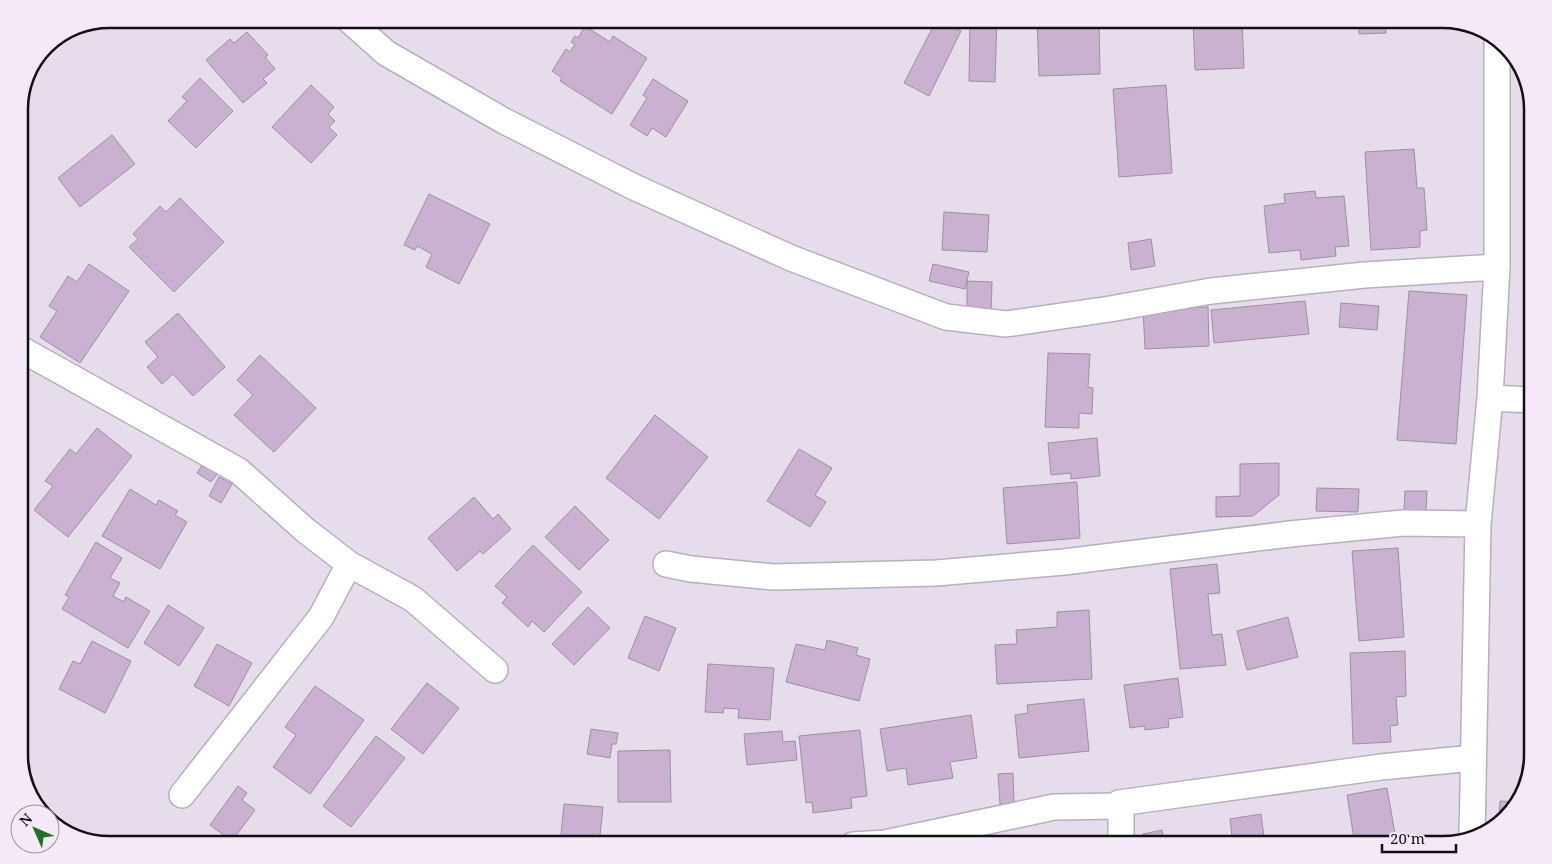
<svg xmlns="http://www.w3.org/2000/svg" width="1552" height="864" viewBox="0 0 1552 864" font-family="'Noto Serif',serif">
	<rect width="100%" height="100%" fill="#e7dceb"/>
	<path fill="#cab1d1" stroke="#9c919f" d="M937,19l24,12 -32,65 -25,-13z
		M1037,19h44v3l18,-1 1,53 -61,2z
		M1193,19h49l2,49 -49,2z
		M1359,19h27v14l-27,1z
		M970,20h27l-2,62 -26,-1z
		M585,26l25,16 3,-6 34,22 -35,56 -52,-33 2,-3 -10,-7 14,-22 4,3 5,-8 -4,-2 4,-6 3,2z
		M247,32l21,23 -3,2 10,12 -12,10 4,4 -24,20 -37,-43 24,-21 4,4z
		M200,78l33,33 -37,37 -28,-27 19,-20 -5,-4z
		M653,79l35,22 -22,36 -14,-9 -5,8 -17,-11 17,-27 -4,-3z
		M311,85l23,22 -6,7 7,7 -6,6 8,8 -26,28 -39,-36z
		M1166,85l6,88 -53,4 -6,-88z
		M112,135l23,29 -55,43 -22,-29z
		M1414,149l3,39h7l3,42 -7,1v16l-49,3 -6,-98z
		M1315,191l1,7 28,-2 5,50 -14,1 1,9 -35,4 -1,-10 -31,3 -5,-47 21,-3 -1,-9z
		M429,194l61,30 -31,60 -33,-17 6,-13 -15,-8 -2,4 -11,-5z
		M180,198l44,44 -50,50 -45,-45 9,-8 -5,-5 27,-28 6,6z
		M944,212l45,3 -2,37 -45,-2z
		M1151,239l4,27 -24,4 -3,-27z
		M89,264l40,27 -49,72 -40,-26 17,-26 -8,-5 19,-30 9,6z
		M933,264l36,8 -4,17 -36,-8z
		M967,281l25,1 -1,30 -24,-1z
		M1409,291l58,4 -11,149 -59,-4z
		M1305,301l4,33 -95,9 -3,-33z
		M1341,303l38,3 -2,24 -38,-3z
		M1208,307l1,39 -64,3 -2,-39z
		M178,313l47,54 -32,29 -20,-22 -11,10 -15,-17 11,-10 -13,-15z
		M1048,353l42,1 -2,33 5,1 -1,26 -13,-1v15l-34,-1z
		M260,355l56,53 -42,44 -40,-37 19,-20 -16,-15z
		M655,415l53,42 -49,62 -53,-41z
		M97,428l35,28 -64,81 -34,-27 19,-24 -8,-5 25,-32 6,5z
		M1097,438l3,38 -29,3v-6l-20,2 -3,-32z
		M799,449l33,19 -17,27 11,7 -16,25 -43,-26z
		M206,459l15,10 -10,13 -14,-9z
		M1279,463v32l-26,21 -37,1v-20l24,-1v-32z
		M219,477l13,7 -11,19 -12,-7z
		M1077,482l3,56 -73,6 -4,-56z
		M1317,488l42,1 -1,23 -42,-1z
		M130,489l26,16 3,-5 19,11 -3,4 12,7 -27,47 -58,-33z
		M1405,491h22l-1,20h-22z
		M474,497l19,22 5,-5 13,15 -28,25 -3,-3 -23,20 -29,-33z
		M575,506l34,34 -30,30 -34,-33z
		M1530,530l3,1v32l-8,-1z
		M96,542l26,16 -12,20 10,5 -7,13 11,6 2,-5 24,14 -22,37 -66,-39 7,-12 -4,-2z
		M533,545l49,47 -38,40 -12,-11 -4,6 -26,-24 5,-6 -12,-11z
		M1398,548l6,89 -45,4 -7,-90z
		M1217,564l3,29 -12,1 4,41 10,-1 4,31 -46,4 -10,-100z
		M168,605l36,23 -25,38 -35,-23z
		M588,607l22,21 -36,37 -22,-21z
		M1089,610l3,69 -95,5 -2,-39 22,-1 -1,-14 41,-3v-15z
		M645,616l31,12 -17,43 -31,-13z
		M1288,617l10,40 -51,13 -10,-39z
		M827,640l31,8 -2,7 14,4 -11,42 -73,-19 10,-38 29,6z
		M92,641l39,20 -26,52 -46,-24 14,-28 7,3z
		M217,644l35,19 -23,43 -35,-20z
		M1405,651l1,45 -10,1 2,28 -8,1 1,16 -38,2 -3,-91z
		M708,664l66,4 -4,52 -32,-2 1,-9 -15,-1 -1,5 -18,-1z
		M1178,678l5,39 -15,2 1,8 -24,3 -1,-4 -14,2 -6,-43z
		M427,683l32,25 -36,46 -32,-25z
		M315,686l49,34 -54,74 -37,-27 23,-32 -11,-8z
		M1084,699l5,52 -70,7 -4,-43 13,-2 -1,-8z
		M971,715l6,43 -27,4 3,16 -45,7 -2,-17 -19,3 -7,-42z
		M591,729l27,4 -2,11h-4l-2,14 -23,-4z
		M860,730l7,66 -16,2 1,10 -39,5 -1,-11 -6,1 -7,-67z
		M782,731l1,11 12,-1 2,19 -50,5 -3,-31z
		M376,736l29,22 -54,69 -28,-21z
		M670,750l1,52h-53v-51z
		M1013,773l1,30 -14,1 -2,-30z
		M238,786l9,7 -5,7 13,10 -23,31 -22,-16z
		M1387,788l10,57h-42l-8,-50z
		M1500,801l20,1 -21,21z
		M564,804l39,3 -4,38h-39z
		M1261,814l4,31h-32l-3,-26z
		M1162,830l3,15h-20l-2,-11z"/>
	<g fill="none" stroke-linecap="round" stroke-linejoin="round">
		<g stroke="#b9aebd" stroke-width="28">
			<path id="street" d="M348,19l38,34 118,68 130,66 157,71 155,59 60,7 104,-15 101,-18 154,-16 132,-8
				M19,348l220,123 66,59 44,34 64,35 82,71
				M1490,398l43,2
				M666,564l25,5 82,8 163,-4 128,-11 226,-28 113,-11 75,1
				M182,795l139,-178 28,-53
				M1121,806v39
				M1472,838l6,-314 12,-126 7,-131v-228
				M853,845l32,-2 169,-36 67,-1 -2,-3 262,-36 92,-9"/>
		</g>
		<use href="#street" stroke="#fff" stroke-width="25"/>
	</g>
	<path d="M0 0H1552V864H0ZM109 28H1443A81 81 0 0 1 1524 109V755A81 81 0 0 1 1443 836H109A81 81 0 0 1 28 755V109A81 81 0 0 1 109 28Z" fill="#f5e9f8" fill-rule="evenodd"/>
	<path fill="none" stroke="#130f14" stroke-width="2.5" d="M109 28H1443A81 81 0 0 1 1524 109V755A81 81 0 0 1 1443 836H109A81 81 0 0 1 28 755V109A81 81 0 0 1 109 28Z"/>
	<g transform="translate(35 829) rotate(315)"><circle r="24" fill="#f5e9f8" stroke="#9b929d"/>
	<path d="M0-4L9 19L0 12L-9 19Z" fill="#1d731f"/>
	<text y="-8" font-size="14" font-weight="bold" text-anchor="middle" fill="#130f14">N</text>
	</g>
	<path d="M1382 844v8h74v-8" fill="none" stroke="#130f14" stroke-width="2.5"/>
	<text x="1390" y="844" font-size="15" fill="#130f14" stroke="#f5e9f8" stroke-width="4" paint-order="stroke">20 m</text>
</svg>
